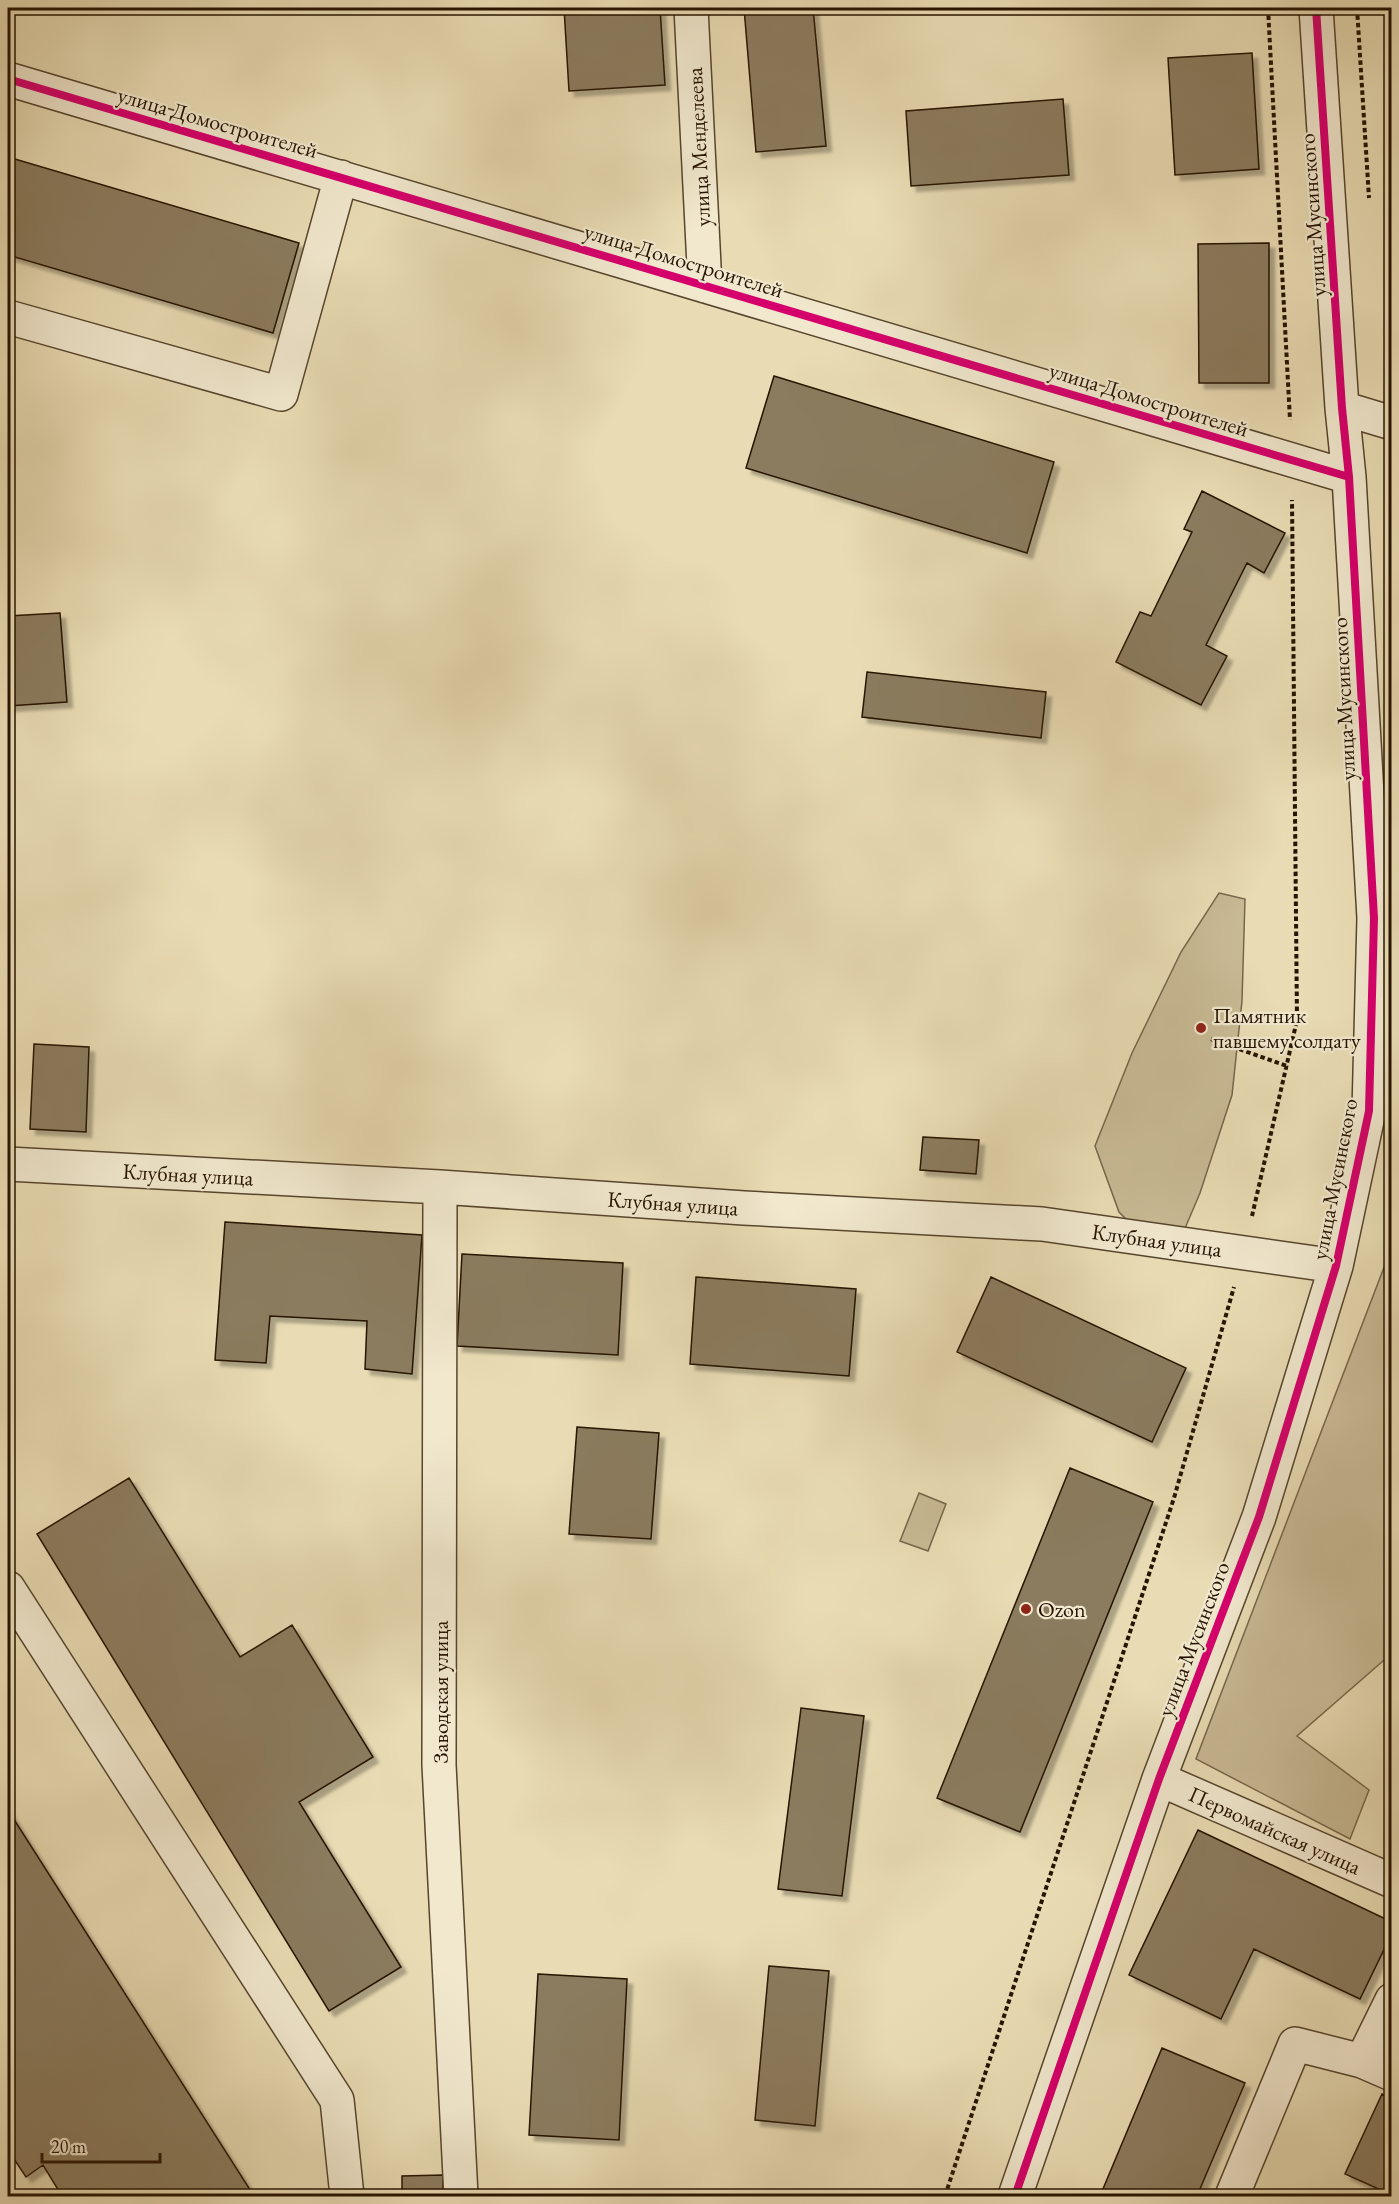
<svg xmlns="http://www.w3.org/2000/svg" width="1399" height="2204" viewBox="0 0 1399 2204" font-family="'EB Garamond',serif">
	<defs>
		<filter id="shadow"><feDropShadow dx="5.5" dy="5.5" stdDeviation="1.5" flood-color="#0004"/></filter>
	</defs>
	<rect width="100%" height="100%" fill="#e9dcb4"/>
	<filter id="stains"><feTurbulence type="fractalNoise" baseFrequency=".00333" numOctaves="4"/><feColorMatrix values="0 0 0 0 .2 0 0 0 0 .09 0 0 0 0 .02 0 0 0 .5 -.17"/></filter>
	<radialGradient id="worn" r=".72"><stop offset=".6" stop-color="#630" stop-opacity="0"/><stop offset="1" stop-color="#630" stop-opacity=".3"/></radialGradient>
	<path fill="#c8ba95" stroke="#77664a" stroke-width="1.5" d="M1219,893l26,6 -3,102 -10,94 -32,98 -17,40 -52,-9 -12,-12 -24,-66 37,-93 49,-101z
		M1391,1249v405l-94,82 72,54 -19,49 -154,-80z
		M919,1493l27,11 -18,47 -28,-10z"/>
	<path fill="#8b7c5e" stroke="#261300" stroke-width="1.5" filter="url(#shadow)" d="M564,8h96l5,77 -96,6z
		M744,8h69l13,138 -70,6z
		M1252,53l7,116 -84,6 -7,-117z
		M1063,99l6,76 -158,11 -5,-75z
		M8,157l291,86 -26,90 -265,-78z
		M1269,243v140h-70l-1,-139z
		M774,376l280,86 -27,91 -281,-85z
		M1202,491l83,42 -21,40 -17,-10 -41,82 21,11 -26,49 -85,-43 24,-50 11,4 41,-84 -8,-3z
		M60,613l7,89 -59,4v-90z
		M867,672l179,20 -5,46 -179,-21z
		M34,1044l55,3 -3,85 -56,-3z
		M923,1137l56,3 -3,34 -56,-4z
		M225,1222l197,13 -10,139 -47,-5 2,-48 -97,-5 -4,47 -51,-3z
		M462,1254l161,9 -5,92 -161,-9z
		M696,1277l160,12 -7,87 -159,-12z
		M991,1277l195,91 -34,74 -195,-90z
		M577,1427l82,6 -8,106 -82,-5z
		M1070,1468l83,34 -133,330 -83,-34z
		M129,1478l111,179 52,-32 81,132 -74,45 102,165 -72,44 -292,-477z
		M801,1708l63,8 -22,180 -64,-7z
		M8,1810l246,386h-192l-19,-31 -17,12 -18,-27z
		M1198,1830l194,92v11l-32,66 -106,-50 -33,70 -92,-44z
		M769,1966l60,5 -14,155 -60,-6z
		M538,1974l89,5 -8,161 -90,-5z
		M1162,2048l83,35 -48,113h-97z
		M1382,2094l10,5v96l-47,-21z
		M443,2175v21h-41v-20z"/>
	<g fill="none" stroke-linecap="round" stroke-linejoin="round">
		<g stroke="#57452d" stroke-width="36">
			<path id="minor" d="M691,8l14,278
				M8,79l1341,398
				M8,317l273,77 60,-217
				M1342,408l50,15
				M8,1164l432,23 304,21 298,16 294,42
				M440,1187l-1,578 22,431
				M8,1588l329,512 10,96
				M1159,1779l233,102
				M1392,2000l-30,61 30,13
				M1015,2196l144,-417 100,-262 77,-251 33,-155 5,-193 -25,-441 -7,-69 -26,-400
				M1232,2196l63,-152 67,17"/>
		</g>
		<path stroke="#261300" stroke-width="4" stroke-dasharray="4.5 3" stroke-linecap="butt" d="M1268,8l22,412
			M1357,8l12,190
			M1211,1039l76,27
			M1252,1216l45,-196 -5,-520
			M945,2196l229,-698 60,-211"/>
		<use href="#minor" stroke="#f1e8ce" stroke-width="33"/>
		<g stroke="#f1e8ce" stroke-width="11">
			<path id="cycleway" d="M8,79l1341,398
				M1015,2196l144,-417 100,-262 77,-251 33,-155 5,-193 -25,-441 -7,-69 -26,-400"/>
		</g>
		<use href="#cycleway" stroke="#d6006c" stroke-width="8"/>
	</g>
	<g fill="#8f2418" stroke="#f1e8ce" stroke-width="2">
		<circle cx="1201" cy="1028" r="6"/>
		<circle cx="1026" cy="1609" r="6"/>
	</g>
	<g text-anchor="middle" stroke-width="4.5" stroke-linejoin="round" paint-order="stroke">
		<g font-size="22" fill="#261300" stroke="#f1e8ce">
			<text transform="translate(218 122) rotate(16)" y="8">улица Домостроителей</text>
			<text transform="translate(698 147) rotate(-93)" y="8">улица Менделеева</text>
			<text transform="translate(1312 215) rotate(-94)" y="8">улица Мусинского</text>
			<text transform="translate(684 260) rotate(17)" y="8">улица Домостроителей</text>
			<text transform="translate(1149 399) rotate(17)" y="8">улица Домостроителей</text>
			<text transform="translate(1343 699) rotate(-93)" y="8">улица Мусинского</text>
			<text transform="translate(188 1174) rotate(3)" y="8">Клубная улица</text>
			<text transform="translate(1334 1179) rotate(-79)" y="8">улица Мусинского</text>
			<text transform="translate(673 1203) rotate(4)" y="8">Клубная улица</text>
			<text transform="translate(1157 1240) rotate(8)" y="8">Клубная улица</text>
			<text transform="translate(1193 1639) rotate(-69)" y="8">улица Мусинского</text>
			<text transform="translate(440 1692) rotate(-90)" y="8">Заводская улица</text>
			<text transform="translate(1275 1830) rotate(24)" y="8">Первомайская улица</text>
		</g>
		<g font-size="22" fill="#261300" stroke="#f1e8ce" text-anchor="start">
			<text x="1213" y="1023">Памятник<tspan x="1213" dy="25">павшему солдату</tspan></text>
			<text x="1038" y="1617">Ozon</text>
		</g>
	</g>
	<rect width="1399" height="2204" fill="none" stroke="#e9dcb4" stroke-width="30"/>
	<rect x="9" y="9" width="1381" height="2186" fill="none" stroke="#261300" stroke-width="3"/>
	<rect x="15" y="15" width="1369" height="2174" fill="none" stroke="#261300" stroke-width="1.5"/>
	<path d="M42 2153v9h118v-9" fill="none" stroke="#261300" stroke-width="3"/>
	<text x="51" y="2153" font-size="18" fill="#261300" stroke="#f1e8ce" stroke-width="4.5" paint-order="stroke">20 m</text>
	<rect width="100%" height="100%" filter="url(#stains)"/>
	<rect width="100%" height="100%" fill="url(#worn)"/>
</svg>
